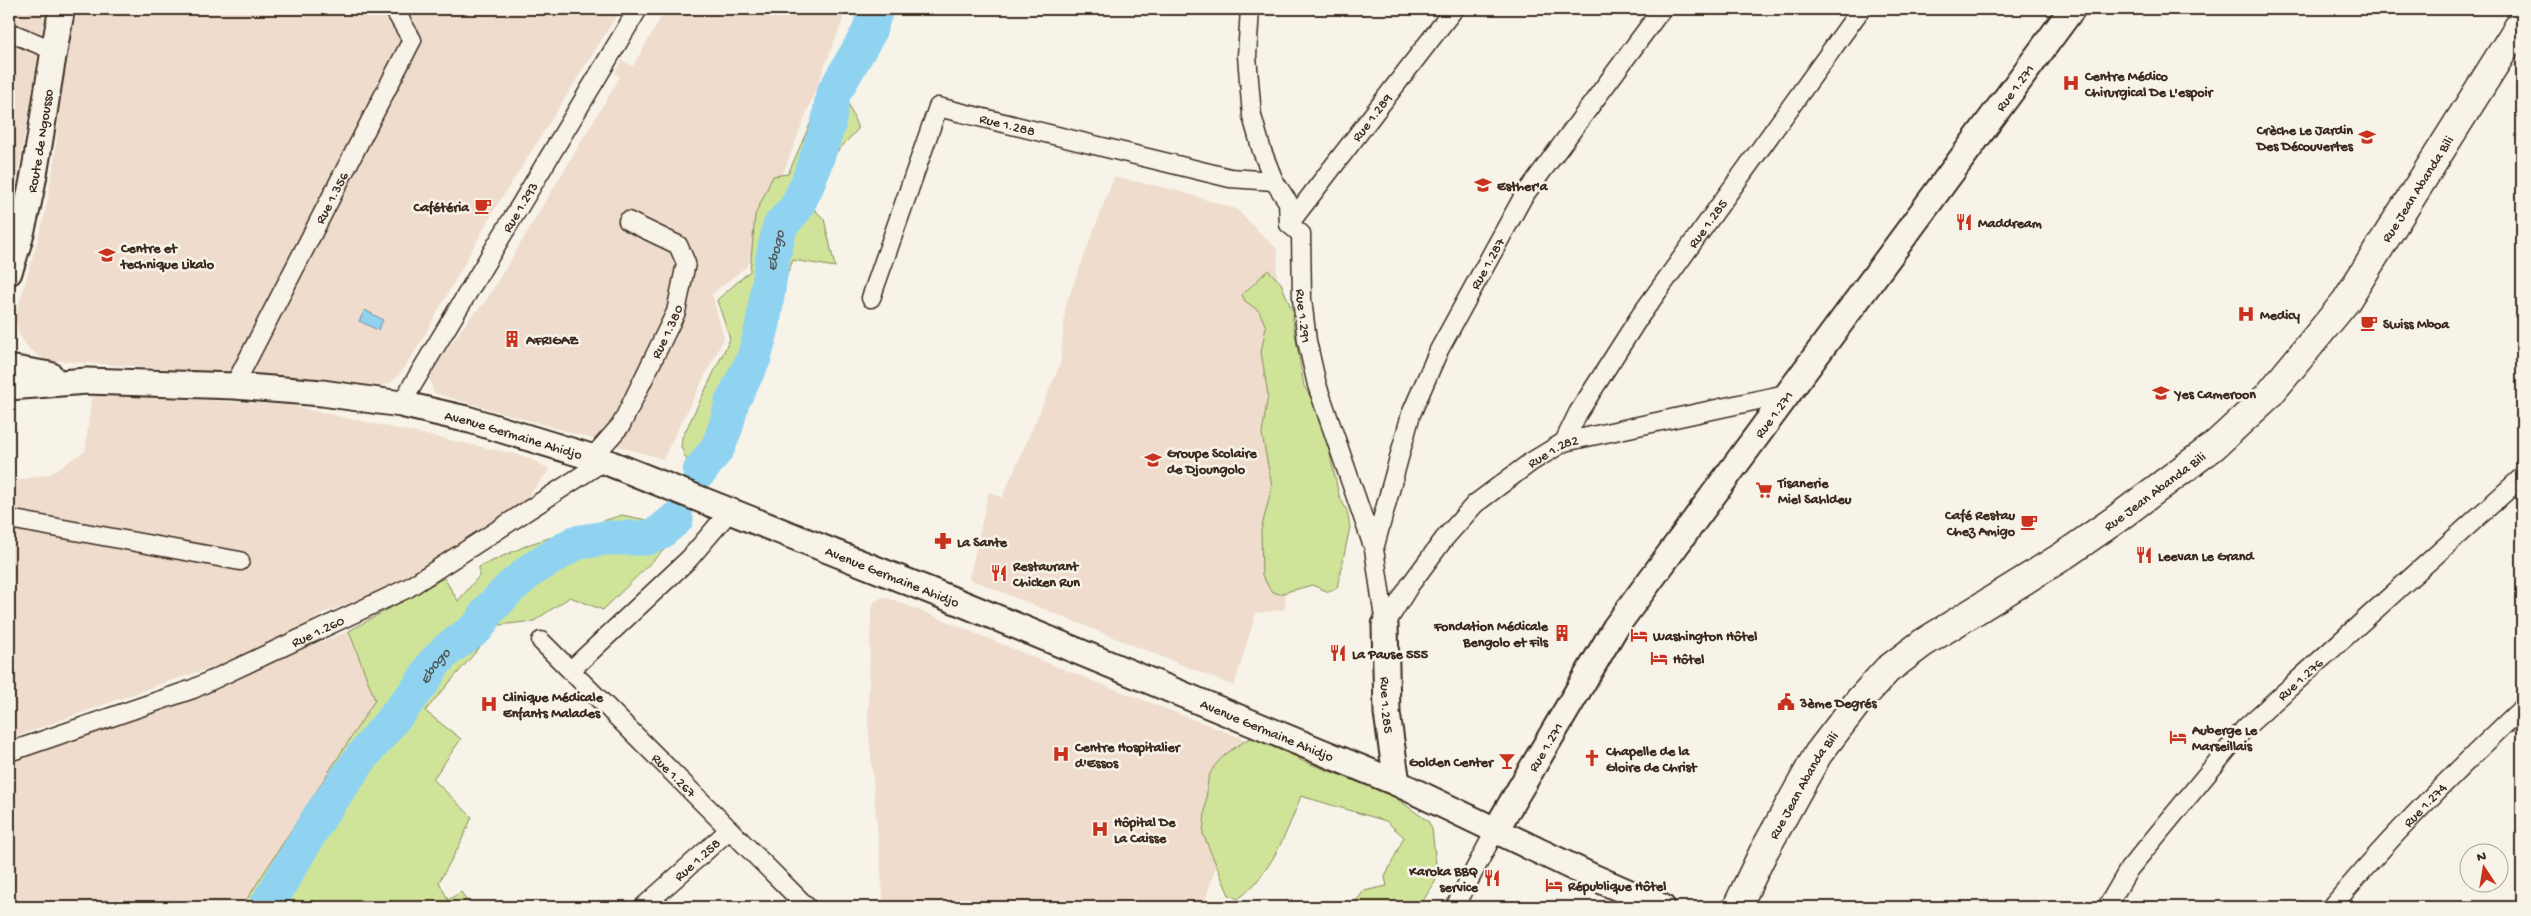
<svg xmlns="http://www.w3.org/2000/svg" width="2531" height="916" viewBox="0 0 2531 916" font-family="'Gochi Hand',sans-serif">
	<rect width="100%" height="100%" fill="#f7f3e8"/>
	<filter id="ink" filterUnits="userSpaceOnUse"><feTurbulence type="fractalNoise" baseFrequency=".02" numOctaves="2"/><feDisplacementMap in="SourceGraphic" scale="10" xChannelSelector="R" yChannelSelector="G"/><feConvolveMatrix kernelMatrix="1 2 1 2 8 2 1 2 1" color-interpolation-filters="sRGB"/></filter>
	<g filter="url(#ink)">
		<path fill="#efdccd" d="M9,9h38l-8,34 -4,34 -26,144z
			M80,9h541l-128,203 -75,135 -20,29 -8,7 -10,3 -37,-5 -298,-21 -17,-12 -9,-14 -3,-14 1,-10 27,-92 10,-56 13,-118z
			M666,9h181l-100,257 -35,28 12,44 -61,121 -229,-66 -4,-13 1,-8 7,-11 34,-46 12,-11 136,-227 -5,-4 7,-13 11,6z
			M1114,177l61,13 61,19 42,41 -2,49 11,129 -2,181 -29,4 -22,73 -265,-107 20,-88 13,7 58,-133 6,-61z
			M92,394l195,11 237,51 26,13 -27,34 -53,42 -87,48 -58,19 -36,26 -65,26 -52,16 -163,59v-257l41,-8 35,-23z
			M883,597l14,4 168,69 190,73 -52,164h-319l-16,-185 3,-107 3,-13z
			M349,631l26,69 -133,207h-233v-148l134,-47z"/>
		<path fill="#cfe499" stroke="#85875c" d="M861,9h30l-47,83 14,37 -37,40 -8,39 11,11 11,48 -42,-7 -44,111 -16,62 -45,30 -7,-16 1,-9 48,-99 -13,-39 33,-29 5,-56 18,-39 15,-2z
			M1268,270l13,13 10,25 6,8h-5l12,70 17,29 18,80 8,16 3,16 -13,61 -8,4 -17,-7 -33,9 -8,-3 -9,-16 -1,-45 11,-43 -10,-53 6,-39 -7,-43 5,-25 -7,-16 -14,-10 -3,-6z
			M622,515l64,13 -83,82 -33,-13 -36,24 -35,4 -74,86 36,28 -28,40 39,38 -13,29 -20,36 9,18 13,-8 10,15h-229l133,-207 -26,-69 95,-53 14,23 21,-25v-9l51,-23z
			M1260,732l21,10 19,18 90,34 38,27 4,8 5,44 -2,9 -16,25h-68l13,-16 23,-5 -2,-9 19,-40 -18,-16 -85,-25c-14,36 -31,80 -63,103l-9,-4 -26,-61 5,-55c8,-24 32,-34 52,-47z"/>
		<path fill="#90d3f1" stroke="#6e8f9d" d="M365,310l18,10 -5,10 -19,-9z"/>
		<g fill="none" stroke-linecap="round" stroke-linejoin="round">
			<g stroke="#90d3f1" stroke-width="35">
				<path id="s1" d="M700,471l18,-24 8,-21 6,-24 22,-44 9,-34 9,-63 8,-35 16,-18 11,-23 21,-59 5,-32 35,-60 8,-25"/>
				<path id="s2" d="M266,907l54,-91 41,-58 60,-73 13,-22 14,-14 30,-22 10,-16 23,-24 20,-17 44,-27 31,-5h41l12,-5 17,-14"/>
			</g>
			<g stroke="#3b2a1e" stroke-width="21">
				<g id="street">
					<path id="s3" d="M1250,9l-3,47 5,60 10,35 12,30 14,21 1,22 12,10 1,65 5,42 10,44 57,164 11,76"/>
					<path d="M9,32l44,18"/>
					<path id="s4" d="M1289,224l165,-215"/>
					<path id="s5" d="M871,298l67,-191 292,71 44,3"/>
					<path id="s6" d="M234,386l178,-346 -18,-31"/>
					<path id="s7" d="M401,404l237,-395"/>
					<path id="s8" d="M1564,442l14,-29 62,-97 221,-307"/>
					<path id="s9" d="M592,458l29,-33 55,-113 10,-49 -8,-18 -50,-24"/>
					<path d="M9,519l231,42"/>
					<path id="s10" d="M1374,549l37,-135 28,-64 84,-153 139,-188"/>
					<path id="s11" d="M1385,625l25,-40 34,-46 31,-35 56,-42 33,-20 227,-49"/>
					<path id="s12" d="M541,641l266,266"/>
					<path d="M571,670l118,-111 41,-48"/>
					<path id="s13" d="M9,752l184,-63 215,-101 196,-127"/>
					<path id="s14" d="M643,907l85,-76"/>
					<path d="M1455,907l40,-76"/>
					<path id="s15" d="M2107,907l22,-38 116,-141 277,-251"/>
					<path id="s16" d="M2332,907c58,-71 124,-136 190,-199"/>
				</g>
			</g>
			<g stroke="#3b2a1e" stroke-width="29">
				<g id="secondary">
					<path id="s17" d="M9,272c30,-84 34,-176 53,-263"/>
					<path d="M9,368l41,7"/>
					<path id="s18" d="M9,387l78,-6 147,5 88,7 79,11 69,16 134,41 357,142 436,180 196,94 69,30"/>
					<path id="s19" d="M1385,625l2,88 10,70"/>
					<path id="s20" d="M1495,831l120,-203 457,-619"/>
				</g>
			</g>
			<g stroke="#3b2a1e" stroke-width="31">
				<g id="primary">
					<path id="s21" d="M1737,907l26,-54 55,-99 40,-52 29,-32 36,-27 137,-85 55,-38 99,-74 54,-50 78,-95 176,-280"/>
				</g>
			</g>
			<use href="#street" stroke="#f7f3e8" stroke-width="18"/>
			<use href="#secondary" stroke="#f7f3e8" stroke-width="25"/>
			<use href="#primary" stroke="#f7f3e8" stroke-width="28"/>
		</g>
	</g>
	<defs>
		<g id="hospital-bare" transform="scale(1.35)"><path d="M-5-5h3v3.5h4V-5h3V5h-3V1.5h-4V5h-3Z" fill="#c8321e" stroke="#f7f3e8" stroke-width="2.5" paint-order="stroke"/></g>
		<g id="school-bare" transform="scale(1.35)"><path d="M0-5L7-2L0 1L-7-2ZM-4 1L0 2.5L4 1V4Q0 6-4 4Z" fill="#c8321e" stroke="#f7f3e8" stroke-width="2.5" paint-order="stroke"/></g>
		<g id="university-bare" transform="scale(1.35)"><path d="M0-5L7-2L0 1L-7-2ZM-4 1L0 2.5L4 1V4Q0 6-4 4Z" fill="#c8321e" stroke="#f7f3e8" stroke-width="2.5" paint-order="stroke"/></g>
		<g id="cafe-bare" transform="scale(1.35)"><path d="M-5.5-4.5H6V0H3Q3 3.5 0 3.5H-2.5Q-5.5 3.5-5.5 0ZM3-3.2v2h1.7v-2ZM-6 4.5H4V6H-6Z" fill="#c8321e" stroke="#f7f3e8" stroke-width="2.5" paint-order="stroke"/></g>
		<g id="restaurant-bare" transform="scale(1.35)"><path d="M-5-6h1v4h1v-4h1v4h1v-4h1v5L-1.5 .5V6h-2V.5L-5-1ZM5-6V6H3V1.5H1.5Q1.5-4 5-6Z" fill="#c8321e" stroke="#f7f3e8" stroke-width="2.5" paint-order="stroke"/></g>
		<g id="building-bare" transform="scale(1.35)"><path d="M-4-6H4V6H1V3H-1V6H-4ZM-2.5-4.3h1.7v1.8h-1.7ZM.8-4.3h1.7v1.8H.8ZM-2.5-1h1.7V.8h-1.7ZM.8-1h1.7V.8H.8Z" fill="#c8321e" stroke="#f7f3e8" stroke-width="2.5" paint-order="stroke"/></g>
		<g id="supermarket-bare" transform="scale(1.35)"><path d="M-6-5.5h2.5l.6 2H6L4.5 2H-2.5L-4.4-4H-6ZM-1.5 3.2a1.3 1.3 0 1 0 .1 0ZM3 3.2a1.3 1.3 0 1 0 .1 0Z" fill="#c8321e" stroke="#f7f3e8" stroke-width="2.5" paint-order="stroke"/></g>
		<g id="pharmacy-bare" transform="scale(1.35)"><path d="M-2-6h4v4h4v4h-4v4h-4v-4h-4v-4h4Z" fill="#c8321e" stroke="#f7f3e8" stroke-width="2.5" paint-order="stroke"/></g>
		<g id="hotel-bare" transform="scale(1.35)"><path d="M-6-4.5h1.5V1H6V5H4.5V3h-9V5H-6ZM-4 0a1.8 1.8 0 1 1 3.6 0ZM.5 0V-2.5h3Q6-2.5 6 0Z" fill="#c8321e" stroke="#f7f3e8" stroke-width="2.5" paint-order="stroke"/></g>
		<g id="civic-bare" transform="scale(1.35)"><path d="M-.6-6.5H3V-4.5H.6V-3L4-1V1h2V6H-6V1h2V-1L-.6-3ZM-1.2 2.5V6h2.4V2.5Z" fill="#c8321e" stroke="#f7f3e8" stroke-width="2.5" paint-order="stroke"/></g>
		<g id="church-bare" transform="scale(1.35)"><path d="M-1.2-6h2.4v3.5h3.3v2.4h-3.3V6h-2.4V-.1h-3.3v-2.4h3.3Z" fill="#c8321e" stroke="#f7f3e8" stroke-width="2.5" paint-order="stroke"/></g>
		<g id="bar-bare" transform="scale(1.35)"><path d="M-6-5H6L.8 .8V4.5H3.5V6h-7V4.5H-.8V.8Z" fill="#c8321e" stroke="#f7f3e8" stroke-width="2.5" paint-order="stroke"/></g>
	</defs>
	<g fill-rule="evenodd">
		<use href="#hospital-bare" x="2071" y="83"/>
		<use href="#school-bare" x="2367" y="137"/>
		<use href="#university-bare" x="1483" y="185"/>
		<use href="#cafe-bare" x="483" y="206"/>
		<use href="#restaurant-bare" x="1964" y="222"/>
		<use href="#school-bare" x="107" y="255"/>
		<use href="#hospital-bare" x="2246" y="314"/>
		<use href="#cafe-bare" x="2369" y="323"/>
		<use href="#building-bare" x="512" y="339"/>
		<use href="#university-bare" x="2161" y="393"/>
		<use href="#school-bare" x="1153" y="460"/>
		<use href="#supermarket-bare" x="1764" y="490"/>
		<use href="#cafe-bare" x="2029" y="522"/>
		<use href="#pharmacy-bare" x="943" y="541"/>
		<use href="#restaurant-bare" x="2144" y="555"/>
		<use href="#restaurant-bare" x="999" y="573"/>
		<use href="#building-bare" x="1562" y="633"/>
		<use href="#hotel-bare" x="1639" y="635"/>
		<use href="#restaurant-bare" x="1338" y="653"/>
		<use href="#hotel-bare" x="1659" y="658"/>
		<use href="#civic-bare" x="1786" y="702"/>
		<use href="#hospital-bare" x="489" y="704"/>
		<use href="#hotel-bare" x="2178" y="737"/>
		<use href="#hospital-bare" x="1061" y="754"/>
		<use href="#church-bare" x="1592" y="758"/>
		<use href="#bar-bare" x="1507" y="761"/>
		<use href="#hospital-bare" x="1100" y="829"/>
		<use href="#restaurant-bare" x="1492" y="878"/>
		<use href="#hotel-bare" x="1554" y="885"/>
	</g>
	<g text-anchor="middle" stroke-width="5" stroke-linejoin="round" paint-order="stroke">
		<g font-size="14" font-weight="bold" fill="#3b2a1e" stroke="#f7f3e8" text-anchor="start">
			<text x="2085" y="80">Centre Médico<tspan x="2085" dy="16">Chirurgical De L'espoir</tspan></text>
			<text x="2353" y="134" text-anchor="end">Crèche Le Jardin<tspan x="2353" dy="16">Des Découvertes</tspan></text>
			<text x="1497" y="190">Esther'a</text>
			<text x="469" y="211" text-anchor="end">Cafétéria</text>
			<text x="1978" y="227">Maddream</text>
			<text x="121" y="252">Centre et<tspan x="121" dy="16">technique Likalo</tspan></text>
			<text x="2260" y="319">Medicy</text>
			<text x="2383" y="328">Swiss Mboa</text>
			<text x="526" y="344">AFRIGAZ</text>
			<text x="2175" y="398">Yes Cameroon</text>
			<text x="1167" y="457">Groupe Scolaire<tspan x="1167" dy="16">de Djoungolo</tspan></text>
			<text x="1778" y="487">Tisanerie<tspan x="1778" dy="16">Miel Sahldeu</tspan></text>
			<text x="2015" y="519" text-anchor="end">Café Restau<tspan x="2015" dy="16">Chez Amigo</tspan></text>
			<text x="957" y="546">La Sante</text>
			<text x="2158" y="560">Leevan Le Grand</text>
			<text x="1013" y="570">Restaurant<tspan x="1013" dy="16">Chicken Run</tspan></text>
			<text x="1548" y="630" text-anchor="end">Fondation Médicale<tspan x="1548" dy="16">Bengolo et Fils</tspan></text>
			<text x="1653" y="640">Washington Hôtel</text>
			<text x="1352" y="658">La Pause 555</text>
			<text x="1673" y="663">Hôtel</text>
			<text x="503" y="701">Clinique Médicale<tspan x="503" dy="16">Enfants Malades</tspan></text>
			<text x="1800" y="707">3ème Degrés</text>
			<text x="2192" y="734">Auberge Le<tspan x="2192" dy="16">Marseillais</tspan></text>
			<text x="1075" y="751">Centre Hospitalier<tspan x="1075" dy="16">d'Essos</tspan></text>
			<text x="1606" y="755">Chapelle de la<tspan x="1606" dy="16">Gloire de Christ</tspan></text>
			<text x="1493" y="766" text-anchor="end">Golden Center</text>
			<text x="1114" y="826">Hôpital De<tspan x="1114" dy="16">La Caisse</tspan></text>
			<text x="1478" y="875" text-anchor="end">Karoka BBQ<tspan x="1478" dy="16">service</tspan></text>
			<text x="1568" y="890">République Hôtel</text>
		</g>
		<g font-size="14" fill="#3b2a1e" stroke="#f7f3e8">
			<text dy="5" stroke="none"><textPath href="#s20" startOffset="908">Rue 1.271</textPath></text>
			<text dy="5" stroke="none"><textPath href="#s4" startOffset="135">Rue 1.289</textPath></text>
			<text dy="5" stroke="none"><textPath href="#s5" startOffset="274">Rue 1.288</textPath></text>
			<text dy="5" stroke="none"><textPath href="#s17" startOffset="135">Route de Ngousso</textPath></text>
			<text dy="5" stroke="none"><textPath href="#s21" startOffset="1008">Rue Jean Abanda Bili</textPath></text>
			<text dy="5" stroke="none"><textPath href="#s6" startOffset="212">Rue 1.356</textPath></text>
			<text dy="5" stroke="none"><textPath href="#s7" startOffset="230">Rue 1.293</textPath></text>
			<text dy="5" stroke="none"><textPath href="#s8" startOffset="262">Rue 1.285</textPath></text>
			<text dy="5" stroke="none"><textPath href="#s10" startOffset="309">Rue 1.287</textPath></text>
			<text dy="5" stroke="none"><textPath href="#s3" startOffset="321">Rue 1.291</textPath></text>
			<text dy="5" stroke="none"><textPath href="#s9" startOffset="148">Rue 1.380</textPath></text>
			<text dy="5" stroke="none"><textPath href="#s20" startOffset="502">Rue 1.271</textPath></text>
			<text dy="5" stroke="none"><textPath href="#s18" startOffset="510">Avenue Germaine Ahidjo</textPath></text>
			<text dy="5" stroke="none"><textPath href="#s11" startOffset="246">Rue 1.282</textPath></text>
			<text dy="5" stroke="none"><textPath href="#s21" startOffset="604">Rue Jean Abanda Bili</textPath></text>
			<text dy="5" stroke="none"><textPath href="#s18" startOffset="915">Avenue Germaine Ahidjo</textPath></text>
			<text dy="5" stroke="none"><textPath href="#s13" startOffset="332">Rue 1.260</textPath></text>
			<text dy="5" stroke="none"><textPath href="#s15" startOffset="300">Rue 1.276</textPath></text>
			<text dy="5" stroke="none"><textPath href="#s19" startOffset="80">Rue 1.285</textPath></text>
			<text dy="5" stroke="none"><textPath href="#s18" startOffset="1320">Avenue Germaine Ahidjo</textPath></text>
			<text dy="5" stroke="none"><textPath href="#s20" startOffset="98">Rue 1.271</textPath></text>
			<text dy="5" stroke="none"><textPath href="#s12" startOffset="189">Rue 1.267</textPath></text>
			<text dy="5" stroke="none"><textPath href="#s21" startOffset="139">Rue Jean Abanda Bili</textPath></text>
			<text dy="5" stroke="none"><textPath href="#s16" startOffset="138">Rue 1.274</textPath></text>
			<text dy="5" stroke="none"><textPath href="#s14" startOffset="72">Rue 1.258</textPath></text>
		</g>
		<g font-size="15" font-style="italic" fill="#505453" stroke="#f7f3e8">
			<text dy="5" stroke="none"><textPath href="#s1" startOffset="236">Ebogo</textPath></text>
			<text dy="5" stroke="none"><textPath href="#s2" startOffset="295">Ebogo</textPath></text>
		</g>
	</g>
	<rect width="2531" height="916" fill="none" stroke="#f7f3e8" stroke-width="30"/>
	<rect x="15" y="15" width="2501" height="886" fill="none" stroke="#3b2a1e" stroke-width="2" filter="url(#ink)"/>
	<g transform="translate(2484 868) rotate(348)"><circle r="24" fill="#f7f3e8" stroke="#aca397"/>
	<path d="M0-4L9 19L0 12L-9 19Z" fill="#c8321e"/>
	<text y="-8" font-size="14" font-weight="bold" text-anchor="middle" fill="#3b2a1e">N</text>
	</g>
</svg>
